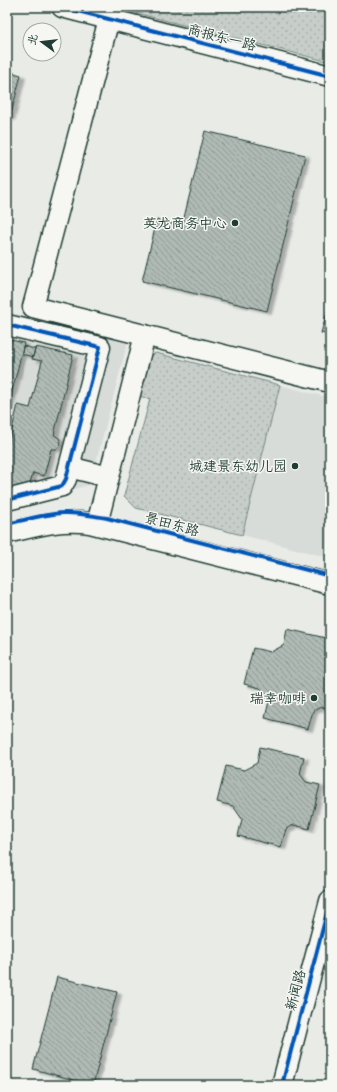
<svg xmlns="http://www.w3.org/2000/svg" width="337" height="1092" viewBox="0 0 337 1092" font-family="'Indie Flower','LXGW WenKai TC',sans-serif">
	<defs>
		<pattern id="grass-dots" width="8" height="8" patternUnits="userSpaceOnUse"><rect width="8" height="8" fill="#c7cec9"/><path d="M2 2h.1M6 6h.1" fill="none" stroke="#aab2ad" stroke-width="1.8" stroke-linecap="round"/></pattern>
		<pattern id="building-back-hatch" width="6" height="6" patternUnits="userSpaceOnUse"><rect width="6" height="6" fill="#b0bab5"/><path d="M-1 5l2 2M0 0l6 6M5-1l2 2" fill="none" stroke="#8f9894"/></pattern>
		<filter id="shadow"><feDropShadow dx="4.5" dy="2.5" stdDeviation="1" flood-color="#0004"/></filter>
	</defs>
	<rect width="100%" height="100%" fill="#e9ebe7"/>
	<filter id="ink" filterUnits="userSpaceOnUse"><feTurbulence type="fractalNoise" baseFrequency=".025" numOctaves="2"/><feDisplacementMap in="SourceGraphic" scale="8" xChannelSelector="R" yChannelSelector="G"/><feConvolveMatrix kernelMatrix="1 2 1 2 8 2 1 2 1" color-interpolation-filters="sRGB"/></filter>
	<g filter="url(#ink)">
		<path fill="#d8dcd8" d="M7,312l121,29 -38,144 -83,21z
			M280,385l50,13v160l-88,-23z"/>
		<path fill="url(#grass-dots)" stroke="#73867e" d="M112,7h218v55z
			M156,353l124,32 -38,150 -106,-27 -12,-12 26,-97 -15,-4 10,-37z"/>
		<path fill="url(#building-back-hatch)" stroke="#1f3d34" filter="url(#shadow)" d="M7,71l14,4 -11,43 -3,-1z
			M205,131l100,24 -38,156 -125,-30 15,-61 25,6z
			M330,302v33l-9,-2z
			M7,339l17,4 -11,45 -6,-1z
			M23,346l12,3 -2,8 -11,-3z
			M36,347l37,8 -19,80 5,3 2,6 -4,5h-6l-7,27 -11,-3 -7,26 -19,-5v-45l11,-44 12,3 12,-47 -10,-2z
			M7,387l6,1 -5,19h-1z
			M287,629l43,10 -3,17 3,5v48l-9,-2 -8,4 -5,18 -43,-11 4,-17 -9,-13 -16,-4 9,-36 18,4 13,-7z
			M260,747l44,10 -4,17 6,8 14,3 -11,44 -15,-4 -8,4 -5,18 -43,-11 4,-17 -9,-13 -16,-4 9,-36 18,4 13,-7z
			M57,977l60,15 -24,93 -60,-16z"/>
		<g fill="none" stroke-linecap="round" stroke-linejoin="round">
			<g stroke="#1f3d34" stroke-width="23">
				<path id="minor" d="M62,7l268,69
					M109,19l-76,288 297,75
					M7,325l93,22 -34,132 -4,7 -55,14
					M69,467l40,10
					M97,524l48,-189
					M7,533c30,-7 52,-14 83,-10l240,61
					M282,1085l48,-184"/>
			</g>
			<use href="#minor" stroke="#f6f6f2" stroke-width="20"/>
			<g stroke="#f6f6f2" stroke-width="6">
				<path id="cycleway" d="M62,7l268,69
					M7,325l93,22 -34,132 -4,7 -55,14
					M7,524c18,-4 37,-10 56,-11 15,-1 29,3 44,5l223,58
					M282,1085l48,-184"/>
			</g>
			<use href="#cycleway" stroke="#0057b8" stroke-width="4"/>
		</g>
	</g>
	<g fill="#1f3d34" stroke="#f6f6f2" stroke-width="1.5">
		<circle cx="235" cy="223" r="4"/>
		<circle cx="295" cy="466" r="4"/>
		<circle cx="314" cy="698" r="4"/>
	</g>
	<g text-anchor="middle" stroke-width="3" stroke-linejoin="round" paint-order="stroke">
		<g font-size="14" fill="#1f3d34" stroke="#f6f6f2">
			<text transform="translate(222 37) rotate(14)" y="5">商报东一路</text>
			<text transform="translate(172 524) rotate(15)" y="5">景田东路</text>
			<text transform="translate(295 990) rotate(-75)" y="5">新闻路</text>
		</g>
		<g font-size="14" fill="#1f3d34" stroke="#f6f6f2" text-anchor="end">
			<text x="227" y="228">英龙商务中心</text>
			<text x="287" y="471">城建景东幼儿园</text>
			<text x="306" y="703">瑞幸咖啡</text>
		</g>
	</g>
	<rect width="337" height="1092" fill="none" stroke="#f6f6f2" stroke-width="24"/>
	<rect x="12" y="12" width="313" height="1068" fill="none" stroke="#1f3d34" stroke-width="1.5" filter="url(#ink)"/>
	<g transform="translate(42 42) rotate(285)"><circle r="19" fill="#f6f6f2" stroke="#a0aca6"/>
	<path d="M0-3L7 15L0 10L-7 15Z" fill="#1f3d34"/>
	<text y="-6" font-size="11" font-weight="bold" text-anchor="middle" fill="#1f3d34">北</text>
	</g>
</svg>
